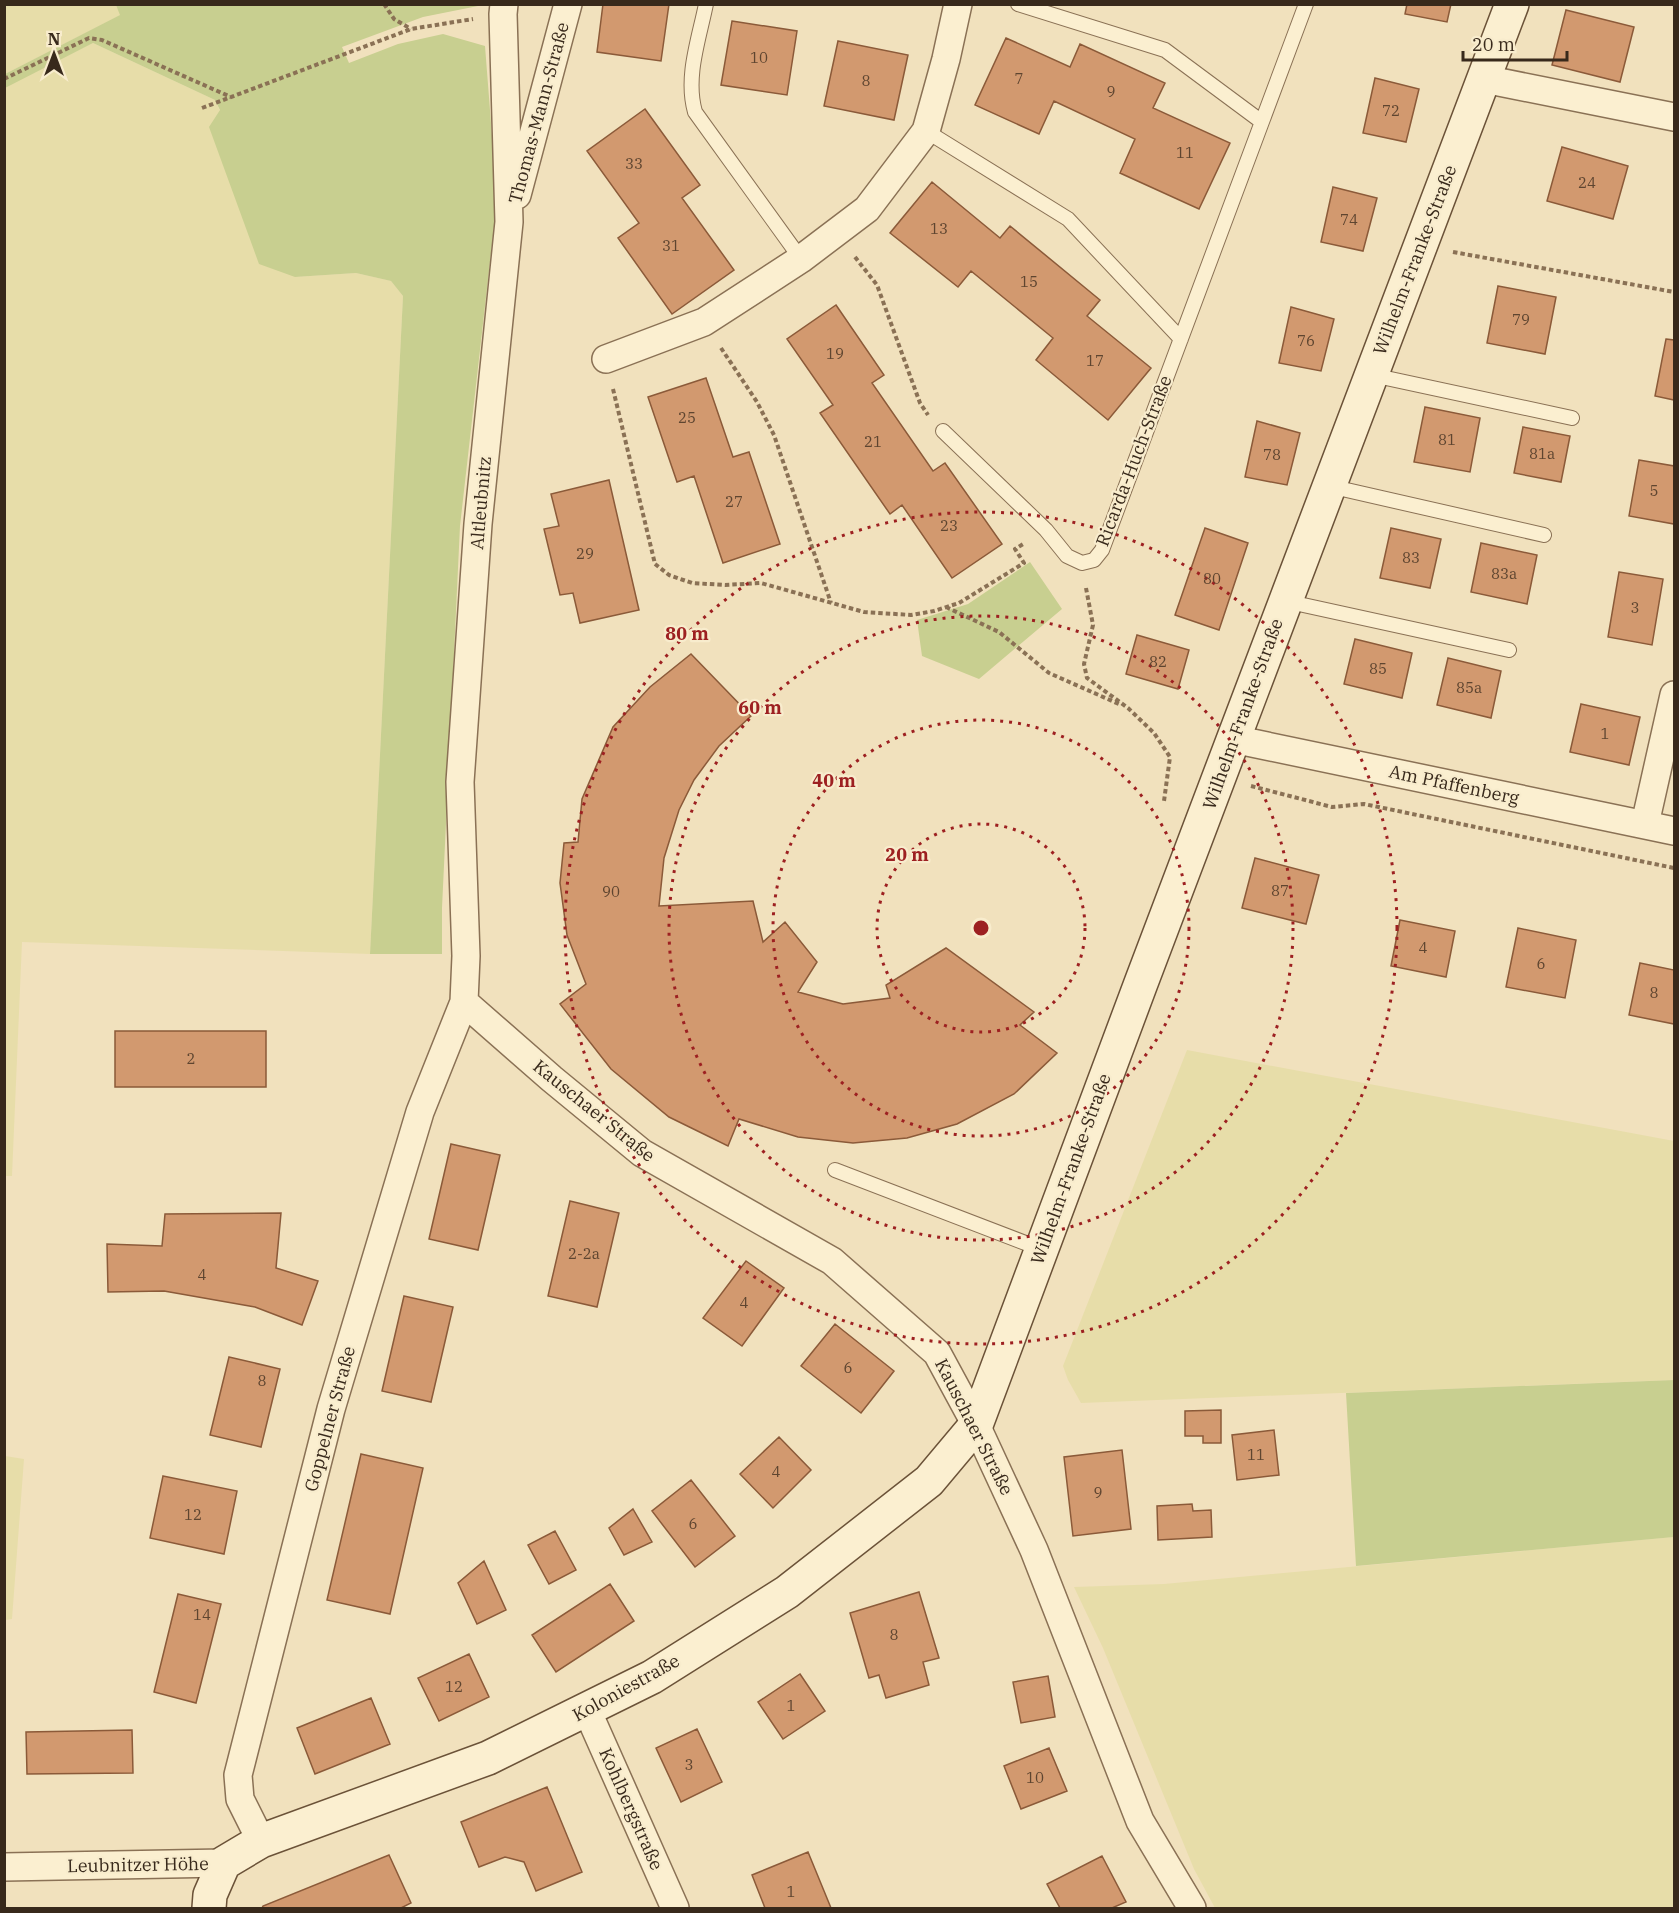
<svg xmlns="http://www.w3.org/2000/svg" width="1679" height="1913" viewBox="0 0 1679 1913" font-family="'IBM Plex Serif',serif">
	<rect width="100%" height="100%" fill="#f1e1bd"/>
	<path fill="#e7dda9" d="M5,5h111l5,10 -116,59z
		M93,43l122,57 80,177 61,-4 35,8 12,15 -33,658 -348,-12 -10,234h-7v-1090z
		M1187,1050l487,91v239l-593,23 -13,-23 -5,-14z
		M5,1456l19,3 -12,160 -7,1z
		M1674,1537v371h-459l-21,-39 -91,-221 -29,-61 90,-3z"/>
	<path fill="#c8cf90" d="M116,5h367l-60,12 -81,30 7,16 49,-19 45,-10 42,12 12,154 -37,326 -18,382v46h-72l33,-658 -12,-15 -35,-8 -61,4 -36,-13 -50,-137 11,-17 -5,-10 -122,-57 -88,45v-14l115,-59z
		M1030,562l32,47 -83,70 -57,-23 -5,-36 51,-16z
		M1674,1380v157l-318,29 -10,-173z"/>
	<path fill="#d2996f" stroke="#8b5a39" stroke-width="1.5" d="M603,4h66l-8,57 -64,-9z
		M1407,4h44l-4,18 -42,-8z
		M1566,10l68,17 -14,55 -68,-17z
		M732,21l65,10 -10,64 -66,-10z
		M1006,38l64,29 10,-23 85,39 -12,25 77,35 -31,66 -79,-36 15,-34 -81,-38 -15,33 -64,-29z
		M838,41l70,14 -14,65 -70,-14z
		M1375,78l44,11 -13,53 -43,-9z
		M645,109l55,76 -18,13 52,72 -62,44 -54,-76 21,-15 -52,-72z
		M1562,147l66,19 -15,53 -66,-18z
		M932,182l68,56 10,-12 90,74 -13,16 64,52 -43,52 -72,-60 17,-22 -82,-67 -13,16 -68,-54z
		M1333,187l44,11 -14,53 -42,-9z
		M1498,286l58,11 -11,57 -58,-11z
		M836,305l48,70 -12,8 61,88 12,-8 57,81 -50,34 -50,-73 -12,9 -70,-101 13,-8 -46,-66z
		M1291,307l43,12 -13,52 -42,-8z
		M1666,339l8,1v60l-19,-4z
		M706,378l27,79 16,-5 31,92 -57,19 -29,-87 -17,6 -29,-85z
		M1425,407l55,11 -10,54 -56,-10z
		M1257,421l43,12 -13,52 -42,-8z
		M1523,427l47,9 -9,46 -47,-9z
		M1639,460l35,6v58l-45,-8z
		M609,480l30,130 -59,13 -7,-30 -13,2 -16,-66 15,-3 -8,-32z
		M1205,528l43,15 -29,87 -44,-15z
		M1391,528l50,11 -11,49 -50,-10z
		M1481,543l56,12 -10,49 -56,-12z
		M1619,572l44,7 -11,66 -44,-8z
		M1137,635l52,15 -11,39 -52,-15z
		M1355,639l57,14 -10,45 -58,-14z
		M691,654l60,62 -32,30 -25,34 -15,30 -15,48 -5,48 94,-5 10,41 22,-20 32,40 -19,30 45,12 47,-6 -4,-13 60,-37 88,64 -14,13 37,28 -43,41 -57,30 -50,14 -54,5 -55,-6 -59,-18 -11,27 -59,-29 -58,-48 -51,-65 26,-20 -19,-49 -7,-52 4,-40 14,-1 4,-43 31,-72 37,-40z
		M1448,658l53,13 -10,47 -54,-13z
		M1581,704l59,13 -11,48 -59,-13z
		M1255,858l64,17 -13,49 -64,-16z
		M1400,920l55,11 -9,46 -55,-11z
		M1518,928l58,12 -11,58 -59,-11z
		M1640,963l34,7v54l-45,-9z
		M115,1031h151v56h-151z
		M451,1144l49,11 -22,95 -49,-11z
		M570,1201l49,12 -22,94 -49,-11z
		M281,1213l-5,55 42,13 -16,44 -47,-18 -91,-16 -56,1 -1,-48 55,2 3,-32z
		M746,1261l38,27 -42,58 -39,-28z
		M404,1296l49,11 -22,95 -49,-11z
		M835,1324l59,47 -33,42 -60,-47z
		M229,1357l51,12 -19,78 -51,-12z
		M1221,1410v33h-18v-7h-18v-25z
		M1274,1430l5,45 -42,5 -5,-45z
		M779,1437l32,33 -38,38 -33,-34z
		M1122,1450l9,79 -58,7 -9,-79z
		M361,1454l62,14 -33,146 -63,-14z
		M163,1476l74,15 -13,63 -74,-16z
		M691,1480l44,56 -40,31 -43,-56z
		M1192,1504l1,7 18,-1 1,27 -54,3 -1,-34z
		M633,1509l19,33 -28,13 -15,-27z
		M555,1531l21,39 -27,14 -21,-39z
		M484,1561l22,49 -29,14 -19,-41z
		M610,1584l24,37 -78,51 -24,-37z
		M919,1592l20,66 -16,4 6,23 -43,13 -7,-23 -10,3 -19,-65z
		M178,1594l43,10 -25,99 -42,-11z
		M469,1654l20,43 -50,24 -21,-43z
		M800,1674l25,37 -42,28 -25,-37z
		M1048,1676l7,41 -34,6 -8,-41z
		M371,1698l19,46 -75,30 -18,-46z
		M697,1729l25,53 -41,20 -25,-54z
		M132,1730l1,43 -106,1 -1,-42z
		M1049,1748l18,43 -46,18 -17,-43z
		M547,1787l35,85 -46,19 -12,-29 -19,-5 -26,10 -18,-45z
		M808,1852l23,56h-66l-13,-33z
		M389,1855l22,48 -10,5h-139l1,-2z
		M1102,1856l24,46 -14,6h-52l-13,-24z"/>
	<g fill="none" stroke-linecap="round" stroke-linejoin="round">
		<g stroke="#8a7155" stroke-width="16">
			<path id="lane" d="M706,4c-7,35 -21,73 -11,108l106,147
				M1018,4l147,46 97,72
				M926,131l142,88 113,120
				M1372,375l200,43
				M943,431l103,99 21,26 15,7 12,-3 8,-10 204,-546
				M1329,486l215,49
				M1285,601l224,49
				M835,1170l206,79"/>
		</g>
		<g stroke="#8a7155" stroke-width="30">
			<path id="street" d="M1484,79l190,38
				M517,195l51,-191
				M606,359l98,-37 97,-63 66,-50 59,-78 20,-72 12,-55
				M1233,739l441,92
				M1645,824l29,-129
				M464,1002l88,77 90,74 190,108 105,92 39,72 58,125 106,271 52,87
				M587,1710l88,198
				M261,1841l-21,-42 -2,-24 93,-366 89,-297 44,-110 2,-46 -6,-174 18,-258 31,-302 -6,-208 1,-10
				M4,1867l220,-4"/>
		</g>
		<g stroke="#6b5238" stroke-width="36">
			<path id="secondary" d="M209,1908l1,-13 14,-32 37,-22 227,-83 164,-81 135,-85 142,-111 47,-56 165,-442 371,-979"/>
		</g>
		<path stroke="#8a7155" stroke-width="4" stroke-dasharray="4.5 3" stroke-linecap="butt" d="M384,4l10,15 17,10
			M4,79l85,-41 13,2 129,57
			M202,108l209,-79 62,-10
			M1453,252l221,40
			M855,257l22,28 43,118 8,12
			M721,348l36,54 17,33 57,168
			M613,389l42,175 14,11 23,8 33,2 36,-2 103,29 47,3 23,-4 25,-8 65,-40 -9,-14 10,-6
			M1086,588l7,37 -9,39 3,14 41,30 26,25 16,24 -6,44
			M946,607l53,25 50,41 70,31
			M1251,786l81,21 32,-3 310,64"/>
		<use href="#lane" stroke="#fbefd0" stroke-width="14"/>
		<use href="#street" stroke="#fbefd0" stroke-width="27"/>
		<use href="#secondary" stroke="#fbefd0" stroke-width="33"/>
	</g>
	<g fill="none" stroke="#9d2021" stroke-width="3" stroke-dasharray="3 6">
		<circle cx="981" cy="928" r="104"/>
		<circle cx="981" cy="928" r="208"/>
		<circle cx="981" cy="928" r="312"/>
		<circle cx="981" cy="928" r="416"/>
	</g>
	<g text-anchor="middle" stroke-width="4.5" stroke-linejoin="round" paint-order="stroke">
		<g font-size="15" fill="#5e4530">
			<text x="759" y="63">10</text>
			<text x="1019" y="84">7</text>
			<text x="866" y="86">8</text>
			<text x="1111" y="97">9</text>
			<text x="1391" y="116">72</text>
			<text x="1185" y="158">11</text>
			<text x="634" y="169">33</text>
			<text x="1587" y="188">24</text>
			<text x="1349" y="225">74</text>
			<text x="939" y="234">13</text>
			<text x="671" y="251">31</text>
			<text x="1029" y="287">15</text>
			<text x="1521" y="325">79</text>
			<text x="1306" y="346">76</text>
			<text x="835" y="359">19</text>
			<text x="1095" y="366">17</text>
			<text x="687" y="423">25</text>
			<text x="1447" y="445">81</text>
			<text x="873" y="447">21</text>
			<text x="1542" y="459">81a</text>
			<text x="1272" y="460">78</text>
			<text x="1654" y="496">5</text>
			<text x="734" y="507">27</text>
			<text x="949" y="531">23</text>
			<text x="585" y="559">29</text>
			<text x="1411" y="563">83</text>
			<text x="1504" y="579">83a</text>
			<text x="1212" y="584">80</text>
			<text x="1635" y="613">3</text>
			<text x="1158" y="667">82</text>
			<text x="1378" y="674">85</text>
			<text x="1469" y="693">85a</text>
			<text x="1605" y="739">1</text>
			<text x="1280" y="896">87</text>
			<text x="611" y="897">90</text>
			<text x="1423" y="953">4</text>
			<text x="1541" y="969">6</text>
			<text x="1654" y="998">8</text>
			<text x="191" y="1064">2</text>
			<text x="584" y="1259">2-2a</text>
			<text x="202" y="1280">4</text>
			<text x="744" y="1308">4</text>
			<text x="848" y="1373">6</text>
			<text x="262" y="1386">8</text>
			<text x="1256" y="1460">11</text>
			<text x="776" y="1477">4</text>
			<text x="1098" y="1498">9</text>
			<text x="193" y="1520">12</text>
			<text x="693" y="1529">6</text>
			<text x="202" y="1620">14</text>
			<text x="894" y="1640">8</text>
			<text x="454" y="1692">12</text>
			<text x="791" y="1711">1</text>
			<text x="689" y="1770">3</text>
			<text x="1035" y="1783">10</text>
			<text x="791" y="1897">1</text>
		</g>
		<g font-size="18" fill="#38291b" stroke="#f8eccd">
			<text transform="translate(539 113) rotate(-75)" y="6">Thomas-Mann-Straße</text>
			<text transform="translate(1415 260) rotate(-69)" y="6">Wilhelm-Franke-Straße</text>
			<text transform="translate(1134 461) rotate(-69)" y="6">Ricarda-Huch-Straße</text>
			<text transform="translate(481 503) rotate(-85)" y="6">Altleubnitz</text>
			<text transform="translate(1243 714) rotate(-70)" y="6">Wilhelm-Franke-Straße</text>
			<text transform="translate(1454 785) rotate(12)" y="6">Am Pfaffenberg</text>
			<text transform="translate(594 1111) rotate(39)" y="6">Kauschaer Straße</text>
			<text transform="translate(1071 1169) rotate(-70)" y="6">Wilhelm-Franke-Straße</text>
			<text transform="translate(330 1419) rotate(-75)" y="6">Goppelner Straße</text>
			<text transform="translate(974 1427) rotate(63)" y="6">Kauschaer Straße</text>
			<text transform="translate(626 1688) rotate(-29)" y="6">Koloniestraße</text>
			<text transform="translate(631 1809) rotate(66)" y="6">Kohlbergstraße</text>
			<text transform="translate(138 1865) rotate(-1)" y="6">Leubnitzer Höhe</text>
		</g>
	</g>
	<circle cx="981" cy="928" r="9" fill="#9d2021" stroke="#f8eccd" stroke-width="3"/>
	<g font-size="18" text-anchor="middle" font-weight="bold" fill="#9d2021" stroke="#f8eccd" stroke-width="4.5" stroke-linejoin="round" paint-order="stroke">
		<text x="687" y="640">80 m</text>
		<text x="760" y="714">60 m</text>
		<text x="834" y="787">40 m</text>
		<text x="907" y="861">20 m</text>
	</g>
	<rect width="1679" height="1913" fill="none" stroke="#38291b" stroke-width="12"/>
	<g transform="translate(54 54)" stroke="#f8eccd" stroke-width="4.5" paint-order="stroke">
	<path d="M0-4.5L10 22L0 15L-10 22Z" fill="#38291b"/>
	<text y="-9" font-size="16" font-weight="bold" text-anchor="middle" fill="#38291b">N</text>
	</g>
	<path d="M1463 51v9h104v-9" fill="none" stroke="#38291b" stroke-width="3"/>
	<text x="1472" y="51" font-size="18" fill="#38291b" stroke="#f8eccd" stroke-width="4.5" paint-order="stroke">20 m</text>
</svg>
